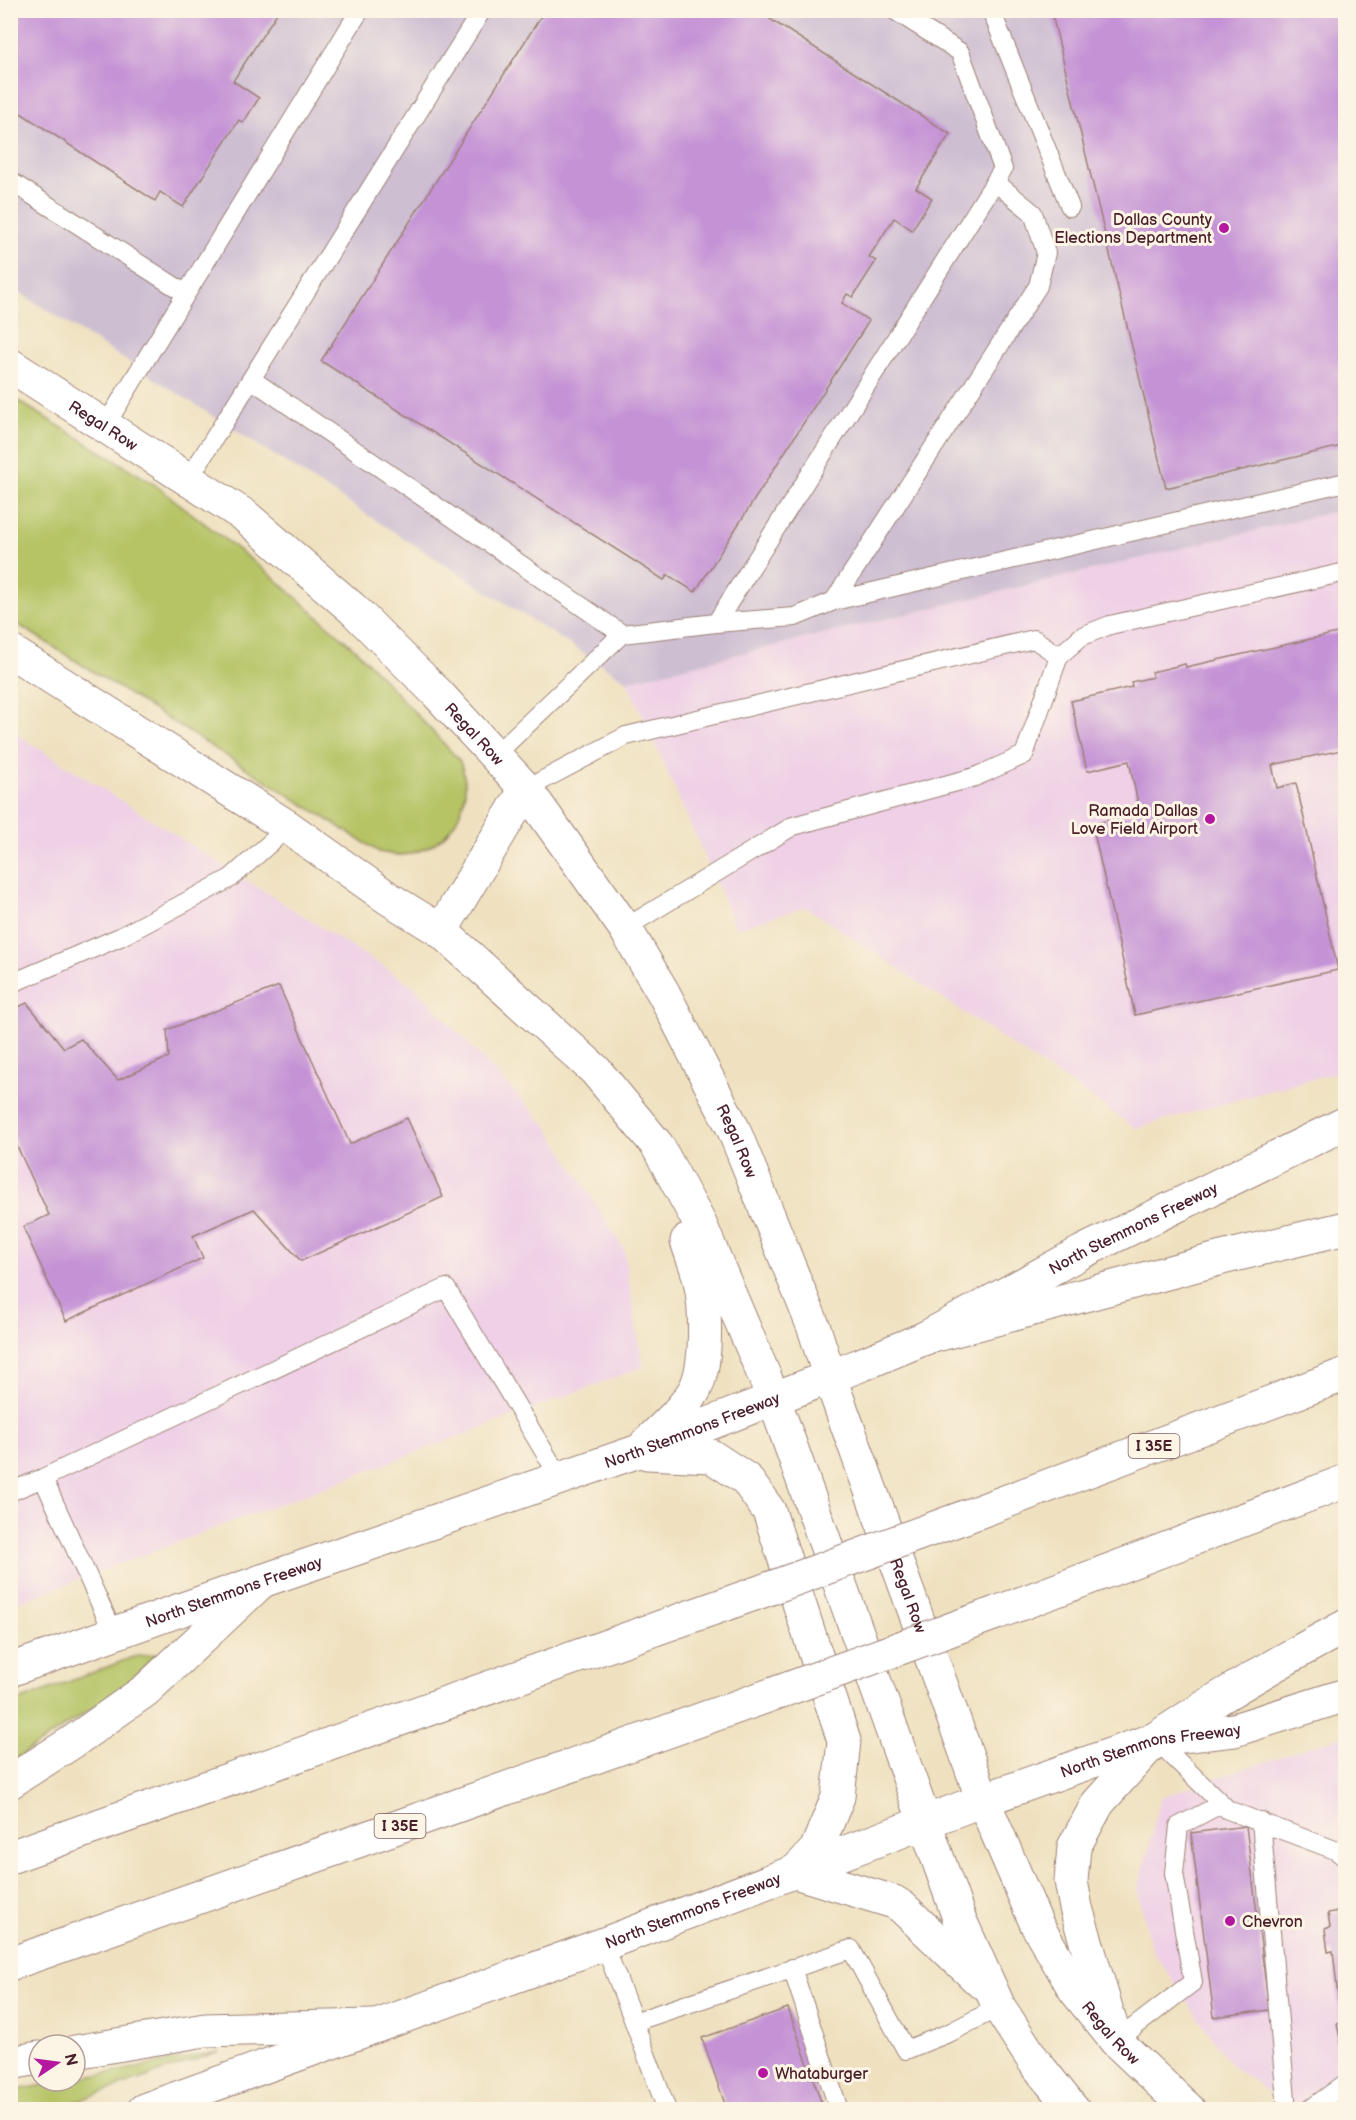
<svg xmlns="http://www.w3.org/2000/svg" width="1356" height="2120" viewBox="0 0 1356 2120" font-family="'Balsamiq Sans',sans-serif">
	<rect width="100%" height="100%" fill="#fcf5e5"/>
	<filter id="ink" filterUnits="userSpaceOnUse"><feTurbulence type="fractalNoise" baseFrequency=".0167" numOctaves="2"/><feDisplacementMap in="SourceGraphic" scale="12" xChannelSelector="R" yChannelSelector="G"/><feConvolveMatrix kernelMatrix="1 2 1 2 8 2 1 2 1" color-interpolation-filters="sRGB"/></filter>
	<filter id="wash" filterUnits="userSpaceOnUse"><feTurbulence type="fractalNoise" baseFrequency=".008" numOctaves="4" result="noise"/><feDisplacementMap in="SourceGraphic" scale="24" xChannelSelector="R" yChannelSelector="G"/><feGaussianBlur stdDeviation="1.35" result="paint"/><feColorMatrix in="noise" values="0 0 0 0 0 0 0 0 0 0 0 0 0 0 0 0 0 1.4 0 .05"/><feComposite in="paint" operator="in"/></filter>
	<g filter="url(#wash)">
		<rect width="100%" height="100%" fill="#efe1c0"/>
		<path fill="#efd0e6" d="M1345,509v561l-209,58 -330,-221 -70,21 -109,-247z
			M10,730l405,257 134,142 75,120 19,118 -632,238z
			M1345,1735v374h-54l-60,-44 -80,-117 -13,-57 23,-94z"/>
		<path fill="#cdbed2" d="M10,11h1335v498l-718,172 -616,-394z"/>
		<path fill="#b6c466" stroke="#807248" stroke-width="1.5" d="M10,396l144,88 119,93 84,74 103,110c2,7 5,15 5,23 1,38 -26,66 -63,71 -7,1 -16,-2 -23,-3l-368,-232z
			M157,1654l-34,34 -112,74v-58l122,-47z
			M219,2052l-165,57h-43v-18l54,-10h10v-2z"/>
		<g id="blocks">
			<path fill="#c492d5" d="M10,10h269l-46,71 26,17 -16,25 -4,-3 -56,87 -23,-15 -5,9 -145,-95z
				M545,10h211l194,124 -34,54 16,10 -20,32 -18,-12 -25,39 7,4 -23,36 -6,-3 -5,9 27,18 -174,271 -27,-17 -4,5 -343,-219z
				M1051,10h295v435l-180,43z
				M1346,631v118l-74,16 5,23 19,-5 42,187 -203,45 -43,-191 48,-11 -11,-52 -42,10 -16,-70 61,-14 -1,-5 22,-5 -1,-5 33,-8 1,3z
				M279,986l71,158 57,-26 36,79 -142,64 -47,-52 -61,27 10,22 -137,63 -43,-94 26,-12 -39,-84v-120l17,-8 37,45 17,-9 37,41 51,-23 -2,-27z
				M1246,1826l23,184 -55,7 -23,-184z
				M1346,1910v143h-3l-6,-29 4,-1 -8,-72 -5,1 -3,-23 5,-2 -2,-14z
				M788,2008l35,99 -7,3h-89l-25,-72z"/>
		</g>
	</g>
	<g filter="url(#ink)">
		<use href="#blocks" fill-opacity="0" stroke="#9c8076" stroke-width="1.5"/>
		<g fill="none" stroke-linecap="round" stroke-linejoin="round">
			<g stroke="#9c8076" stroke-width="20">
				<path id="lane" d="M991,10l79,197
					M10,181l175,112
					M251,379l371,255
					M105,426l255,-416
					M188,480l294,-470
					M834,601l512,-119
					M716,623l79,-6 39,-16 204,-315 8,-33 -13,-40 -38,-31
					M495,755l127,-121 94,-11 287,-454 -43,-117 -66,-42
					M526,789l100,-53 408,-97 25,17
					M625,928l168,-102 182,-49 49,-22 35,-99 23,-20 28,-11 236,-53
					M10,984l110,-47 111,-59 57,-51
					M10,1492l33,-14
					M114,1634l-71,-156 403,-190 114,190
					M1155,1739l73,71 107,40 11,8
					M1261,1821l26,289
					M604,1944l30,78 217,-73 55,101 45,-18 48,-25
					M792,1968l47,142
					M634,2022l33,88
					M1116,2041l77,-59 -19,-109 5,-47 42,-22
					M1309,2110l37,-27"/>
			</g>
			<g stroke="#9c8076" stroke-width="35">
				<g id="secondary">
					<path id="s1" d="M10,365l235,151 108,93 85,85 88,95 99,139 39,66 69,134 81,200 16,50 153,422 54,125 38,65 41,51 73,69"/>
					<path d="M10,651l278,176 100,71 53,33 154,139 62,75 43,79 74,175 185,519 40,89 35,54 39,49"/>
					<path d="M441,931l85,-142"/>
					<path d="M647,1443c17,-16 34,-31 47,-52 14,-24 12,-83 6,-110 -3,-14 -9,-27 -13,-40"/>
					<path d="M647,1453l64,3 35,23 23,32 75,230 -6,56 -22,53 -21,22"/>
					<path id="s2" d="M10,1670l252,-89 374,-129 227,-88 62,-26 157,-86 264,-129"/>
					<path d="M795,1872l99,30 8,5 78,74"/>
					<path d="M1111,2025l-35,-117 -5,-27 3,-34 24,-44 54,-60"/>
					<path id="s3" d="M144,2110l460,-166 379,-144 172,-61 79,-9 112,-35"/>
				</g>
			</g>
			<g stroke="#9c8076" stroke-width="35">
				<path id="highway" d="M925,1338l297,-80 124,-30
					M962,1518l384,-144
					M996,1613l350,-132
					M1155,1739c61,-41 125,-78 191,-113
					M10,1782l64,-41 72,-51 116,-109
					M10,1857l747,-264
					M10,1964l780,-276
					M75,2052l130,-22 167,-4
					M10,2063l29,-5"/>
			</g>
			<use href="#lane" stroke="#fff" stroke-width="18"/>
			<use href="#secondary" stroke="#fff" stroke-width="33"/>
			<use href="#highway" stroke="#fff" stroke-width="33"/>
			<g stroke="#9c8076" stroke-width="35" stroke-linecap="butt">
				<path id="highway-bridge" d="M757,1593l205,-75
					M790,1688l206,-75"/>
			</g>
			<use href="#highway-bridge" stroke="#fff" stroke-width="33"/>
		</g>
	</g>
	<g fill="#b5179e" stroke="#fcf5e5" stroke-width="2">
		<circle cx="1224" cy="228" r="6"/>
		<circle cx="1210" cy="819" r="6"/>
		<circle cx="1230" cy="1921" r="6"/>
		<circle cx="763" cy="2073" r="6"/>
	</g>
	<g text-anchor="middle" stroke-width="6" stroke-linejoin="round" paint-order="stroke">
		<g fill="#fcf5e5" stroke="#7f5f63" stroke-width="1.5">
			<rect x="1128.5" y="1434" width="51" height="24" rx="4.5"/>
			<rect x="374.5" y="1814" width="51" height="24" rx="4.5"/>
		</g>
		<g font-size="15" font-weight="bold" fill="#4a1f2b">
			<text x="1154" y="1451">I 35E</text>
			<text x="400" y="1831">I 35E</text>
		</g>
		<g font-size="16" fill="#4a1f2b" stroke="#fcf5e5" text-anchor="end">
			<text x="1212" y="225">Dallas County<tspan x="1212" dy="18">Elections Department</tspan></text>
			<text x="1198" y="816">Ramada Dallas<tspan x="1198" dy="18">Love Field Airport</tspan></text>
			<text x="1242" y="1927" text-anchor="start">Chevron</text>
			<text x="775" y="2079" text-anchor="start">Whataburger</text>
		</g>
		<g font-size="16" fill="#4a1f2b" stroke="#fcf5e5">
			<text dy="6" stroke="none"><textPath href="#s1" startOffset="111">Regal Row</textPath></text>
			<text dy="6" stroke="none"><textPath href="#s1" startOffset="596">Regal Row</textPath></text>
			<text dy="6" stroke="none"><textPath href="#s1" startOffset="1083">Regal Row</textPath></text>
			<text dy="6" stroke="none"><textPath href="#s2" startOffset="1209">North Stemmons Freeway</textPath></text>
			<text dy="6" stroke="none"><textPath href="#s2" startOffset="723">North Stemmons Freeway</textPath></text>
			<text dy="6" stroke="none"><textPath href="#s2" startOffset="237">North Stemmons Freeway</textPath></text>
			<text dy="6" stroke="none"><textPath href="#s1" startOffset="1569">Regal Row</textPath></text>
			<text dy="6" stroke="none"><textPath href="#s3" startOffset="1070">North Stemmons Freeway</textPath></text>
			<text dy="6" stroke="none"><textPath href="#s3" startOffset="584">North Stemmons Freeway</textPath></text>
			<text dy="6" stroke="none"><textPath href="#s1" startOffset="2054">Regal Row</textPath></text>
		</g>
	</g>
	<rect width="1356" height="2120" fill="none" stroke="#fcf5e5" stroke-width="36"/>
	<g transform="translate(57 2063) rotate(77)"><circle r="28" fill="#fcf5e5" stroke="#b59f9b" stroke-width="1.5"/>
	<path d="M0-4.5L10 22L0 15L-10 22Z" fill="#b5179e"/>
	<text y="-9" font-size="16" font-weight="bold" text-anchor="middle" fill="#4a1f2b">N</text>
	</g>
</svg>
